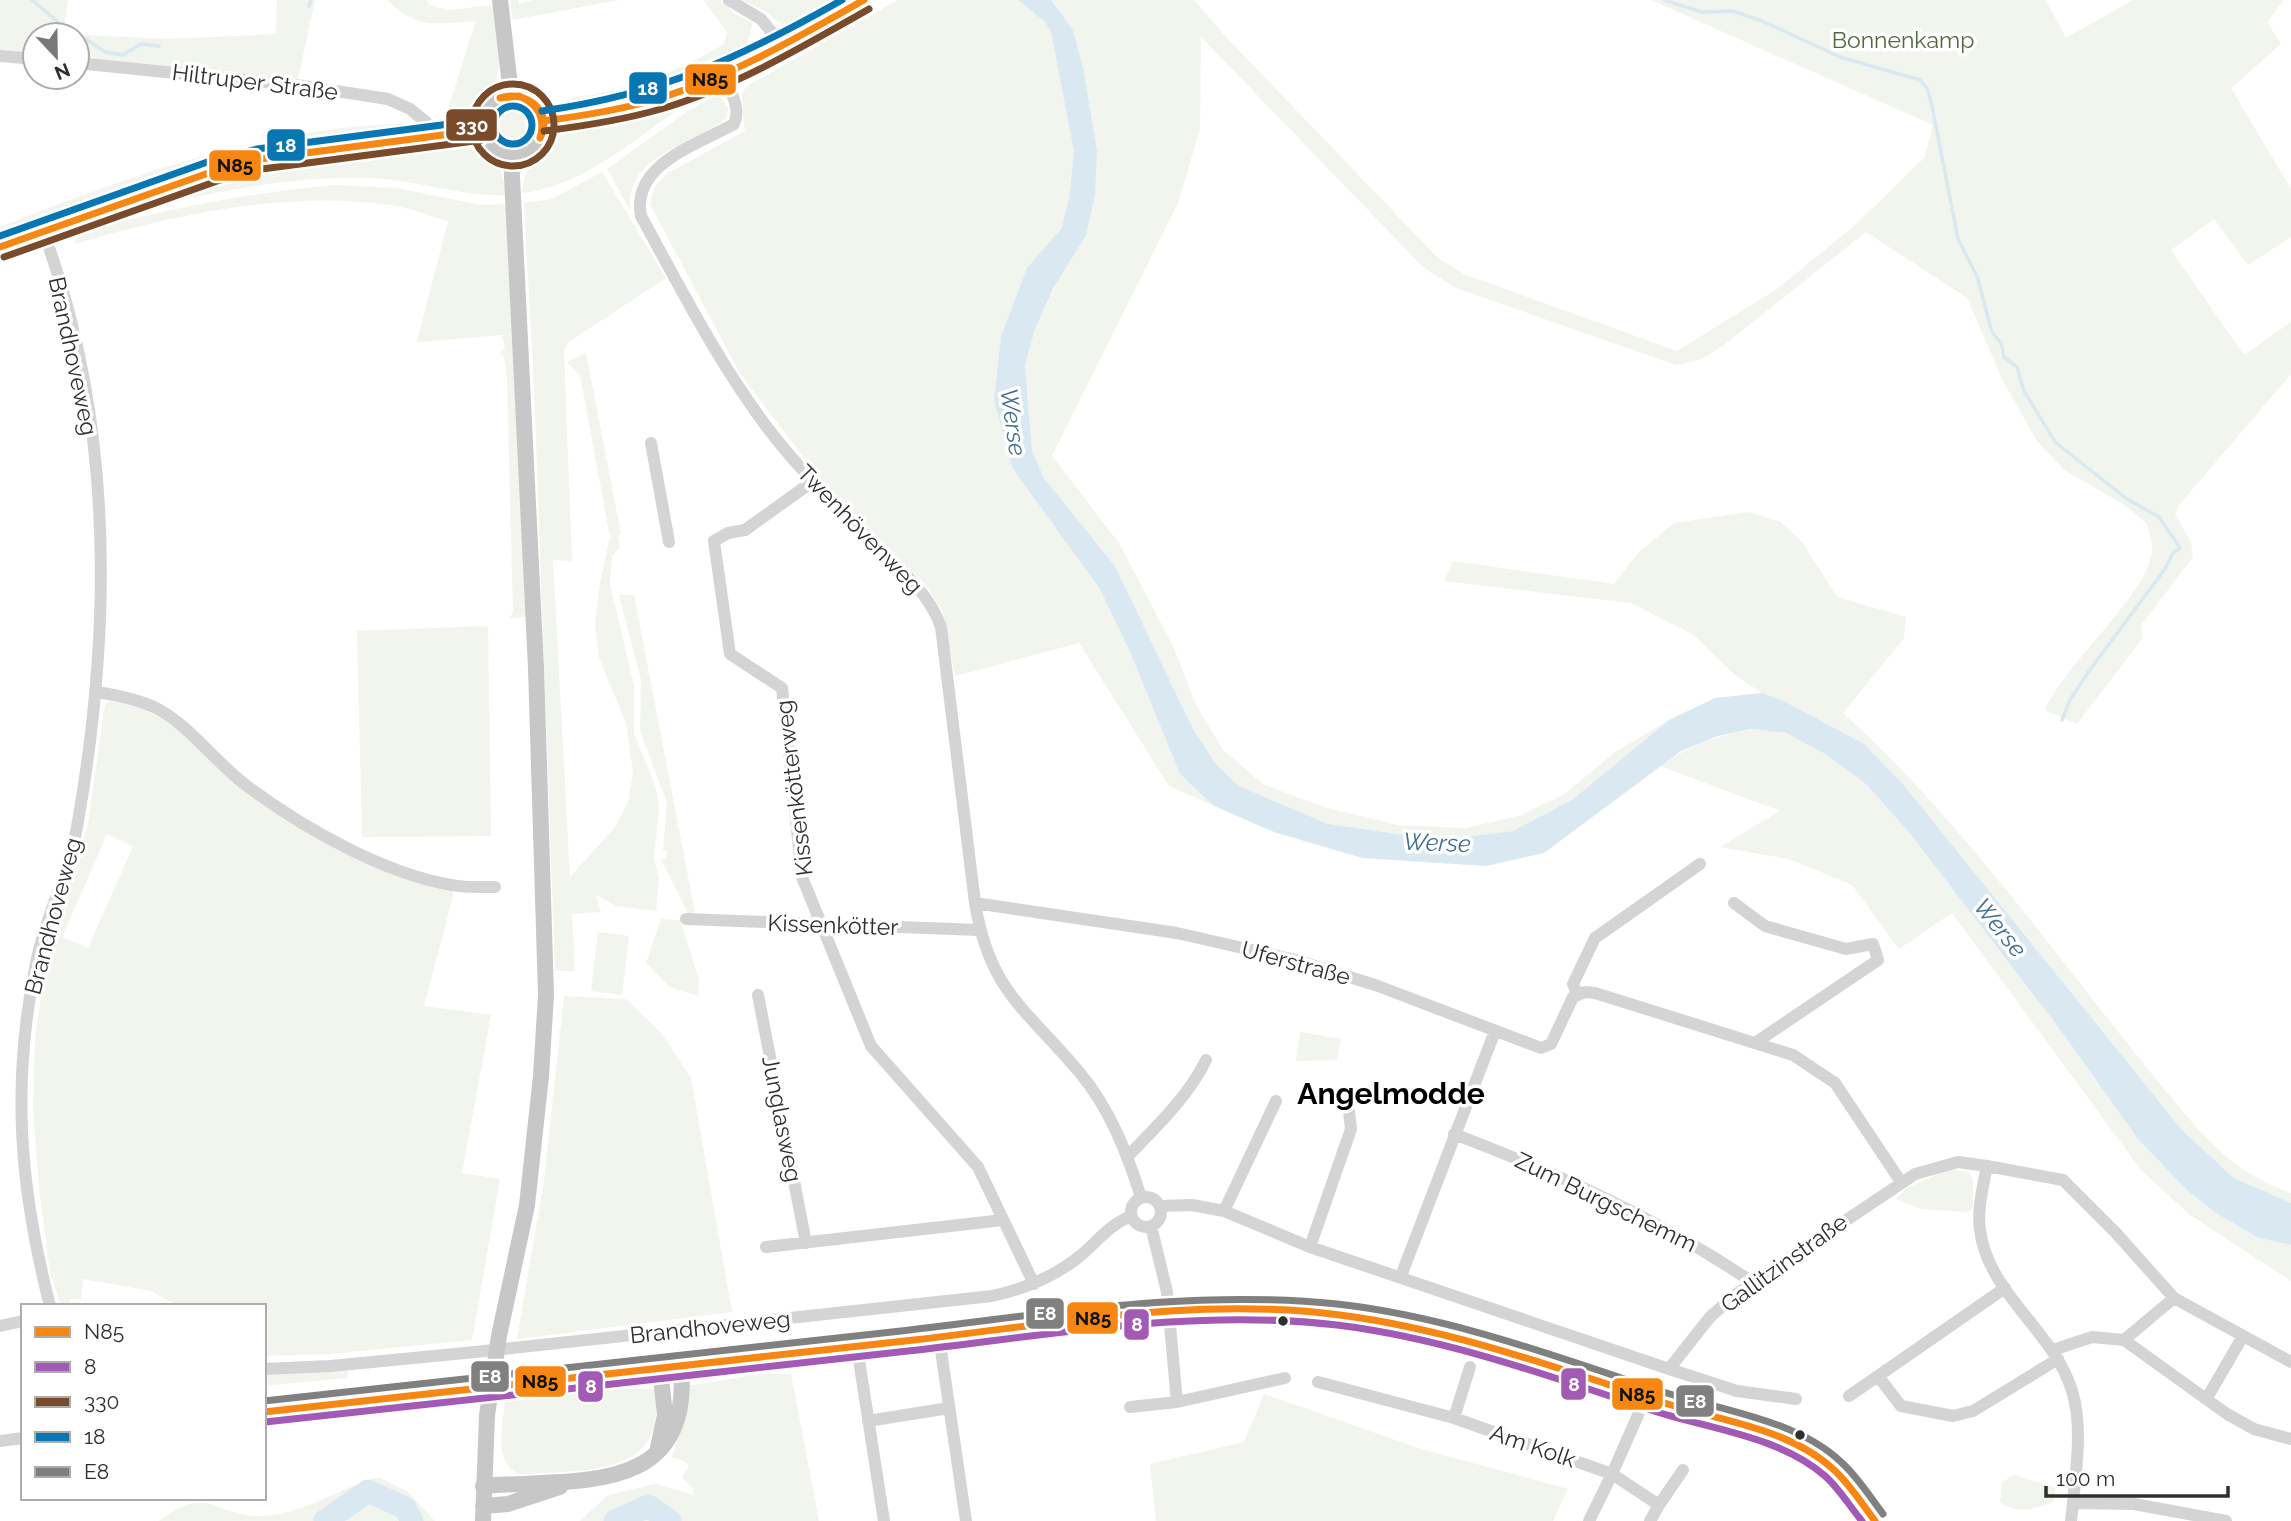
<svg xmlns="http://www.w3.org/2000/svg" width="2291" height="1521" viewBox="0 0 2291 1521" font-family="Raleway,sans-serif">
	<rect width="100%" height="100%" fill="#fff"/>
	<path fill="#f1f5ed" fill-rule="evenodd" d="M0,0h68l-5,34 106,5 107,-5 1,-34h38l-17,79 -221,-22v-22h-42v19l-35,-3z
		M387,0h40l2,5 18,5 47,-5 5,59 -3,18 -32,37 -36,12 -198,30 -230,79v-13c132,-53 300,-112 443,-102l33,-104c-39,3 -58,9 -89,-21z
		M510,0h8l1,4 15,-4h85l-106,20z
		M703,0h18l14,14 18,9 -8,28c-51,34 -114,49 -175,57l2,-11c56,-4 104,-24 152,-53l3,-12z
		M742,0h109l-50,26 -14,3 -21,-17z
		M898,0h120l27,22 6,10 23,120 -5,47 -8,30 -34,40 -26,67 -7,64 18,68 88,121 30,63 50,122 34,32 -45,-20 -90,-143 -124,33 -12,-64 -18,-28 -106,-106 -80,-106 -89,-168 4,-16 14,-15 77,-42c-2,-7 -2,-26 -3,-38l5,-7z
		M1051,0h143l33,38 211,220 28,17 211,76 100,-62 77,-63 71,-69 8,-32 -282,-125h395l20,38 67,-38h151l-17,22 14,22 -50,44 60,101v48l-43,28 -34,-46 -43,31 73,105 47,-33v52l-112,131 -4,9 16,28 2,15 -52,68 1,14 -65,85 -32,-14c21,-48 102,-115 107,-158 1,-8 -3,-19 -4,-27l-22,-19 -63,-37 -26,-28 -34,-60 -36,-83 -101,-66 -142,113 -22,14 -26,6 -220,-77 -32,-20 -223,-231 -1,92 -22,74 -126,253 67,87 55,105 21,55 28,47 40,34 60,23 74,18 68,3 54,-12 44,-21 51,-42 55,-33 -97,80 -26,15 -33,16 -74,9 -111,-16 -89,-38 -23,-22 -23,-35 -78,-163 -71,-88 -12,-27 -7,-86 10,-36 31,-66 31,-112 -14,-84 -10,-37z
		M710,86l7,2c-8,5 -17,7 -25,12 -54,35 -106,86 -170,93 9,-69 61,-69 116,-82 25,-6 49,-16 72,-25z
		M718,94l10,14 -1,9c-33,30 -101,35 -97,93l-23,-41 81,-58z
		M489 126a24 24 0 1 1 48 0a24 24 0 1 1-48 0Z
		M441,142c40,1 61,9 65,53 -46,2 -92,-16 -138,-17 -100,-3 -205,25 -301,53l10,-6 158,-53z
		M602,172l64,106 -99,65 -3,8 8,210 -19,-1 17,317 45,-50 13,-24 5,-31 -7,-49 -27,-65 -4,-33 5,-42 10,-46 -30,-162 -13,-13 19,-9 35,181 -3,1 2,12 -8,9 -2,28 24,102v47l22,55 3,21 -5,49 5,20 -3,33 -40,-5 -20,-11 5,17 -29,2 3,57h-20l-21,-584 -10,-184 28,-4z
		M336,185l60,3 84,17 27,-1 20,413 -18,1 4,-5 -6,-236 -3,-20 -4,-4 5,-5 -3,-13 -85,7 31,-121c-19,-5 -38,-13 -57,-16 -108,-15 -214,10 -317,39l5,-11c85,-24 169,-40 257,-48z
		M1748,512l33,10 21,20 35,55 69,20 -2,21 -61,75c135,122 236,278 354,415 33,34 49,48 94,65v10l-57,-25 -52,-48 -280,-347 -38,-39 -80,-43 -22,-8 -27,-18 -43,-41 -61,-31 -187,-22 9,-20 161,23 24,-31 36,-30z
		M619,595h15l61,318h-7l-27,-54h5l1,-7 -4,-2 4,-47 -27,-73 1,-50z
		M488,626l3,210 -129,1 -5,-206z
		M111,701c60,9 90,51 134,84 25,18 79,52 107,63 33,14 67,25 101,38v10l-29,110 67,9 -29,158 38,6 -28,161 -143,14 -65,2v-50h-86l-27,-15 -68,-12 -2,21 -11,-1v7h-9l-11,-34 -11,-84 -6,-82 2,-64 10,-77 43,-141 17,-120zM107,834l26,12 -45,102 -26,-11z
		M1752,729l34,4 39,21 41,30 43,48 153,200 76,107 50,52 28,22 43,25 32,7v36l-101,-66 -49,-45 -189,-257 -53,36 -47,-64 -63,-26 -69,-12 60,-36 -120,-45c28,-20 57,-30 92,-37z
		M661,919l19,1 19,60 -1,16 -29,-9 -23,-24z
		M598,932l31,4 -7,59 -31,-4z
		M564,996l62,3 36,35 29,44 41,234 -215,27 27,-158z
		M1300,1032l41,7 -4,21 -41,1z
		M1950,1169l18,3 5,8v28l-5,4 -46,-3 -26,-10 11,-11z
		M1125,1302l-1,4 -276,33 -49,3z
		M348,1371l-1,7 -83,8v-12z
		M761,1374h30l28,147h-239l28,-26 48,-11 38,11 -1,-7 -11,-11 7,-10 -3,-5 -14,-5 13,-42 3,-29z
		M477,1377l-1,4 -212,23v-5z
		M636,1380l14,5 -30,-1 -114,12 1,-4z
		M612,1388l42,1c3,10 3,21 1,32 -9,56 -85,49 -128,53 -36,1 -24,-51 -22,-73z
		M1264,1394l157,55 147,40 -15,32h-397l-6,-57 94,-22z
		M430,1401l3,3 -169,19v-4z
		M2014,1475l42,13 -2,13c-17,8 -37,14 -54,1l2,-20z
		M379,1477l29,15 27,29h-276c49,-36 52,-8 96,-5 44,2 83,-28 124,-39z"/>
	<path fill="#dae8f1" d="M1018,0h33l22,30 10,37 14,84 -2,44 -9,40 -32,52 -19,42 -10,36 7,86 12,27 71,88 78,163 23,35 23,22 89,38 111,16 74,-9 59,-31 97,-80 46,-22 47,-5 22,8 80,43 38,39 280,347 52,48 57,25v42l-32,-7 -43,-25 -28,-22 -50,-52 -76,-107 -153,-200 -43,-48 -41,-30 -39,-21 -35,-4 -33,7 -37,15 -137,102 -58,13 -124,-8 -88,-26 -60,-26 -34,-32 -50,-122 -30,-63 -88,-121 -18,-68 7,-64 26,-68 34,-39 8,-30 5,-47 -23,-120 -6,-10z"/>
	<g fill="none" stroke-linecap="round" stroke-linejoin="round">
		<path stroke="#dae8f1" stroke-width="3.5" d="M32,0l25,21 9,14
			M1664,0l38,12 31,-1 29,10 78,36 80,23 7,8 5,18 26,133 19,37 15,56 9,11 3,14 13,10 7,24 31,51 72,57 32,18 21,31 -7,5 -8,16 -76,102 -19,29 -8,20
			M309,6l2,-6
			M77,37l9,2 19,13 18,3 18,-11 18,2"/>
		<path stroke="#dae8f1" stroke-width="23" d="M325,1521l43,-30 37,17 7,13
			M615,1521l33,-15 22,15"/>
		<path stroke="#d4d4d4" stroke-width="12" d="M729,0l32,19 21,26
			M0,56l35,3
			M77,63l227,23 84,13 22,10 16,13
			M722,73c7,16 20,34 12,51 -37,21 -103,40 -93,92 41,75 80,152 132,219 29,37 62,70 95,102 27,28 60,53 73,90l34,276c15,90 51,105 105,170 30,36 47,80 61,124
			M543,121c45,-6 90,-13 132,-28 66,-23 128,-59 189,-93
			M43,231c71,189 69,399 34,596 -8,45 -30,87 -40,131 -26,123 -18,227 13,348
			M0,247l217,-77 43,-11 221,-29
			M651,443l18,99
			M812,482l-67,48 -17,3 -14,8 16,113 52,34 20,189 69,169 107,121 56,117
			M96,692c21,3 42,7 62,17 33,18 58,54 89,77 55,41 137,88 205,99 14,3 29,2 43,2
			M975,903l202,30 119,27 82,26 163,62 10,-4 22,-47 12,-5 10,1 198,62 42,28 66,99
			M1734,903l31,23 81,23 27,-5 5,16 -123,83
			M686,919l293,11
			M1577,993l-4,-9 22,-46 105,-74
			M758,995l48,248
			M1454,1134c105,40 205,85 298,148
			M1128,1156c28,-29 60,-59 78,-96
			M1987,1166l76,14 53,53 58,65 117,64
			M1131 1212a15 15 0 1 1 30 0a15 15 0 1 1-30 0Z
			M1160,1206l32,-1 32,6 86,36 359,122 68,22 59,8
			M1224,1211l52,-110
			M1151,1226l16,66 10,110 108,-24
			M766,1247l237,-27
			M1310,1247l41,-118 -2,-18
			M1401,1276l94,-245
			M2005,1288l-127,88 23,30 52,10 20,-5 85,-52
			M0,1326l23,-5
			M939,1337l27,184
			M2124,1340l50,-42
			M857,1347l27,174
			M2053,1350l39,-13 32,3 103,74 27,15 37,10
			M264,1369l67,-3 144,-14 517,-56c33,-7 62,-19 88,-40 18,-15 29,-31 51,-40
			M1669,1369l41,-52 25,-22 180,-121 43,-12 29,4c-4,21 -10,43 -7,64 8,64 74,101 92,161 11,35 4,77 1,112
			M1318,1382l136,36 158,56 34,-77
			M1849,1396l29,-20
			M2207,1398l36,-62
			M1130,1407l47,-5
			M264,1412l675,-75 136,-19 133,-10h42l90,7 91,17 113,31 127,43 121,35 42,28 41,52
			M1454,1418l16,-51
			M868,1421l81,-13
			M0,1441l23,-3
			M1659,1505l24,-35
			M1589,1521l23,-47 47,31 -9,16
			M2071,1521l2,-18 61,1 92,17"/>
		<path stroke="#c7c7c7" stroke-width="16" d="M500,0l11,94
			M481 125a31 31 0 1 1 62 0a31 31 0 1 1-62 0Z
			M658,1448l7,-33 -5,-47
			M483,1486c90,-8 210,13 198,-120
			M483,1506l25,-2 52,-17
			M483,1521l4,-106 12,-79 28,-131 14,-129 5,-81 -10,-327 -25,-512"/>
		<g stroke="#fff" stroke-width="12">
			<path id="bus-1" d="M500,98c24,-9 55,13 40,40
				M500,98l19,-2c19,8 27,22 21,42
				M543,121c39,-5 79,-11 117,-23 72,-22 138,-61 204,-98
				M0,247l217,-77 43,-11 221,-29
				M264,1412c217,-24 434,-48 650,-72 142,-16 282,-44 426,-25 108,14 212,51 315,85 58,20 131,26 178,69 16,14 29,35 42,52"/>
		</g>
		<g stroke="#fff" stroke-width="12">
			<path id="bus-2" d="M265,1422c214,-23 429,-47 643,-71 143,-16 284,-43 429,-26 106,13 210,50 311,84 58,20 130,26 177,67 14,12 25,31 37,45"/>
		</g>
		<g stroke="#fff" stroke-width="12">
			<path id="bus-3" d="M472 125a41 41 0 1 1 82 0a41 41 0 1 1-82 0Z
				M544,131c40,-5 79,-11 117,-22 74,-22 141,-62 208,-100
				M4,257l216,-77 42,-11 220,-29"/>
		</g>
		<g stroke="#fff" stroke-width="12">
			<path id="bus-4" d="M494 125a19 19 0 1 1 38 0a19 19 0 1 1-38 0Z
				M542,111c120,-17 196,-52 300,-111
				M0,236l213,-76 44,-11 223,-29"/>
		</g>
		<g stroke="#fff" stroke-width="12">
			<path id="bus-5" d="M264,1401c213,-23 425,-47 637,-70 146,-17 289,-42 436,-27 109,12 215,51 317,85 59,20 141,29 187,73 16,14 29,35 42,52"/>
		</g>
		<use href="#bus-1" stroke="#f68712" stroke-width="7"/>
		<use href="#bus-2" stroke="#a25ab4" stroke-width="7"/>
		<use href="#bus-3" stroke="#7a4b2a" stroke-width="7"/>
		<use href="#bus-4" stroke="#0776b2" stroke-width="7"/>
		<use href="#bus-5" stroke="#808080" stroke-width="7"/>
	</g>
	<g fill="#2f2f2f" stroke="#fff" stroke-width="2.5">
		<circle cx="1283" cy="1321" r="6"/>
		<circle cx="1800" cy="1435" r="6"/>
	</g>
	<g text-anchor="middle" stroke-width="7" stroke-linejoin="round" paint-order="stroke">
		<g font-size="23" fill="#516a3d" stroke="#fff">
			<text x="1903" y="48">Bonnenkamp</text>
		</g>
		<g font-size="23" fill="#2f2f2f" stroke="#fff">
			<text transform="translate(255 82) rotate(7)" y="8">Hiltruper Straße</text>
			<text transform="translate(73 356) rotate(78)" y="8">Brandhoveweg</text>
			<text transform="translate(860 529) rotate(46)" y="8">Twenhövenweg</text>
			<text transform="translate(794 788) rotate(-97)" y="8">Kissenkötterweg</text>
			<text transform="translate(53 916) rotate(-75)" y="8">Brandhoveweg</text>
			<text transform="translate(833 925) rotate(2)" y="8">Kissenkötter</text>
			<text transform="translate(1296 963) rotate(15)" y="8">Uferstraße</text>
			<text transform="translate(782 1119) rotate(79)" y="8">Junglasweg</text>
			<text transform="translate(1606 1202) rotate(26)" y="8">Zum Burgschemm</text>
			<text transform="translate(1784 1263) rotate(-36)" y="8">Gallitzinstraße</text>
			<text transform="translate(710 1327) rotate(-6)" y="8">Brandhoveweg</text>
			<text transform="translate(1533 1446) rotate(19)" y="8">Am Kolk</text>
		</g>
		<g font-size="24" font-style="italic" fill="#3f6e90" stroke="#fff">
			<text transform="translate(1013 422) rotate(82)" y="8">Werse</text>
			<text transform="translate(1437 843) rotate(2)" y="8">Werse</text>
			<text transform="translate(2000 928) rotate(51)" y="8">Werse</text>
		</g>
		<g font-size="30" font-weight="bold" fill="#000" stroke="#fff">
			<text x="1391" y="1104">Angelmodde</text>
		</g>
	</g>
	<g stroke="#fff" stroke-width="2.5">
		<rect x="684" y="63" width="53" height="33" rx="7" fill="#f68712"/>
		<rect x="628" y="71" width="40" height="34" rx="7" fill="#0776b2"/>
		<rect x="445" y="108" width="53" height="34" rx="7" fill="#7a4b2a"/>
		<rect x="266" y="128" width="40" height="34" rx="7" fill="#0776b2"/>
		<rect x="208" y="149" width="54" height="33" rx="7" fill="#f68712"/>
		<rect x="1025" y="1297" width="40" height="33" rx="7" fill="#808080"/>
		<rect x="1066" y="1301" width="53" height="34" rx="7" fill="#f68712"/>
		<rect x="1123" y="1308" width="27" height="33" rx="7" fill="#a25ab4"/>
		<rect x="470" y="1360" width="40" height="33" rx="7" fill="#808080"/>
		<rect x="514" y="1365" width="53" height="33" rx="7" fill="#f68712"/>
		<rect x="1560" y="1367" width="27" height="34" rx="7" fill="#a25ab4"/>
		<rect x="577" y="1370" width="27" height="33" rx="7" fill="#a25ab4"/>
		<rect x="1611" y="1377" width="53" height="34" rx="7" fill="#f68712"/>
		<rect x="1675" y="1384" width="40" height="34" rx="7" fill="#808080"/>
	</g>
	<g font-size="19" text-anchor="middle" font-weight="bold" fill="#fff">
		<text x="648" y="95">18</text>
		<text x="472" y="132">330</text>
		<text x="286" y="152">18</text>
		<text x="1045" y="1320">E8</text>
		<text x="1137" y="1331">8</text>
		<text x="490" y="1383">E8</text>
		<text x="1574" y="1391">8</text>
		<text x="591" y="1393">8</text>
		<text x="1695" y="1408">E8</text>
	</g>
	<g font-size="19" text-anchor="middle" font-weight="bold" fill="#111">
		<text x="710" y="86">N85</text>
		<text x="235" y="172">N85</text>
		<text x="1093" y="1325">N85</text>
		<text x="540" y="1388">N85</text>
		<text x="1637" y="1401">N85</text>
	</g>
	<rect x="21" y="1304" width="245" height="196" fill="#ffffff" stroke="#acacac" stroke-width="2"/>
	<rect x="35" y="1327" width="35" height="10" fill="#f68712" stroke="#acacac" stroke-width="2"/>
	<text x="84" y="1339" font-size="21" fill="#2f2f2f">N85</text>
	<rect x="35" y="1362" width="35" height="10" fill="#a25ab4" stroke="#acacac" stroke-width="2"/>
	<text x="84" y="1374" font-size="21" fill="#2f2f2f">8</text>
	<rect x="35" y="1397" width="35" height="10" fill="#7a4b2a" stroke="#acacac" stroke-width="2"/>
	<text x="84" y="1409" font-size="21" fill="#2f2f2f">330</text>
	<rect x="35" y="1432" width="35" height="10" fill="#0776b2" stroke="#acacac" stroke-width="2"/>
	<text x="84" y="1444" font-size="21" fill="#2f2f2f">18</text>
	<rect x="35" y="1467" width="35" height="10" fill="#808080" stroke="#acacac" stroke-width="2"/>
	<text x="84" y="1479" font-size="21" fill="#2f2f2f">E8</text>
	<g transform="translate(56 56) rotate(158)"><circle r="33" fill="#ffffff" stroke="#acacac" stroke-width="2"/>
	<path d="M0-5L12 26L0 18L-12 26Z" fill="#787878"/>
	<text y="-10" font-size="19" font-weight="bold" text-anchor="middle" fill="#2f2f2f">N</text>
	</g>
	<path d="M2046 1486v10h182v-10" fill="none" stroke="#2f2f2f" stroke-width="3.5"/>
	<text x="2056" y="1486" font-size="21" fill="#2f2f2f" stroke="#ffffff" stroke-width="5" paint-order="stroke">100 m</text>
</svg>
